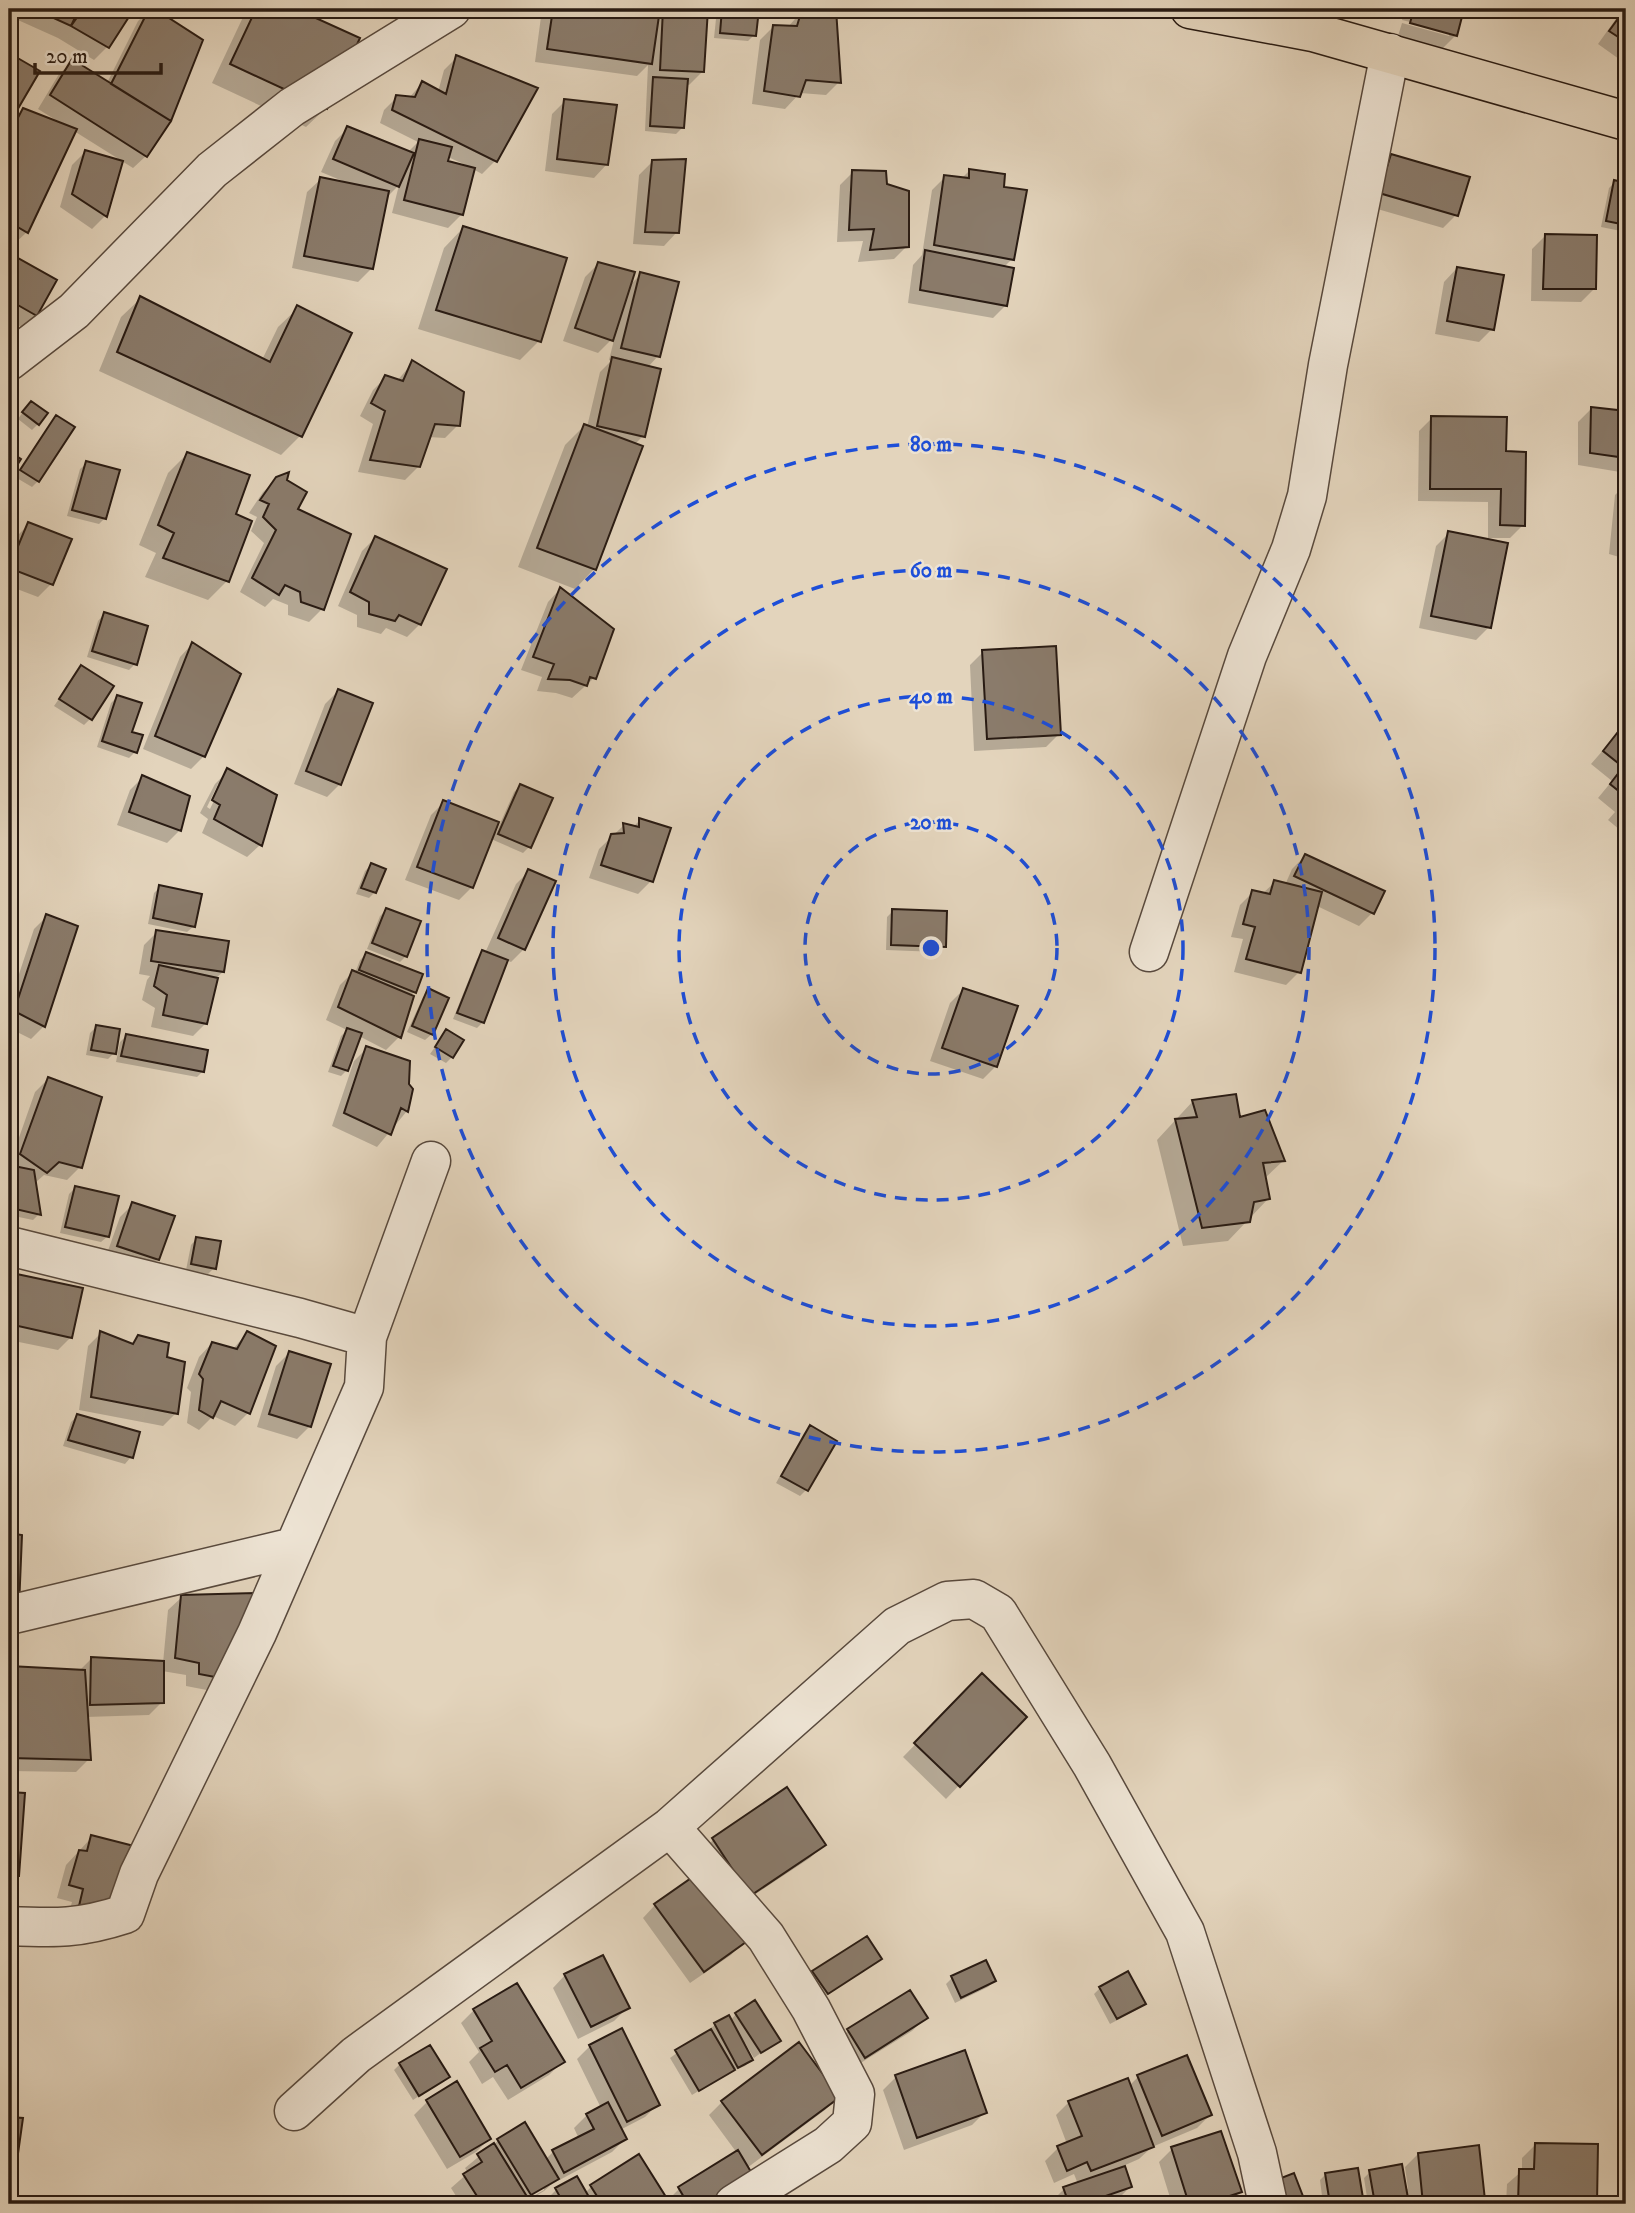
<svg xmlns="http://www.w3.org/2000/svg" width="1635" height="2213" viewBox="0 0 1635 2213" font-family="'IM FELL DW Pica',serif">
	<rect width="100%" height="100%" fill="#e3d4bc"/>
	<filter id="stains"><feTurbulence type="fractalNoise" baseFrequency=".00286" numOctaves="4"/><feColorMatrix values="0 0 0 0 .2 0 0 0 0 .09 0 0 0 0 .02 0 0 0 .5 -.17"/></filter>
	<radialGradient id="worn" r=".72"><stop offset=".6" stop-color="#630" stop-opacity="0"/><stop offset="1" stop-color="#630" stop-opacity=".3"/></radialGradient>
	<path fill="#0003" fill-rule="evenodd" d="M9,9h68l-2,8 6,-8h50l-24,38 -13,13 -36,-22 -49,-22z
		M151,9l50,32 -55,115 -13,12 -59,-37 -47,101 -13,12 -5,-2v-117l14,-15 35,14 1,-2 -21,-13 21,-35 13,-12 35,21 31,-62z
		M250,9h42l66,30 -32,69 -20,19 -94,-44 32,-68z
		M542,9h164l-4,63 -13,13 -3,-1 -4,44 -6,6 -31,-3 3,-66 -11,11 -102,-14z
		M717,9h40l-3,26 -6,6 -34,-3z
		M834,9l5,73 -13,13 -26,-2 -15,16 -33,-5 8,-64 13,-13h15l14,-16z
		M1405,9h58l-7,26 -13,13 -45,-12 4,-13 47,13v-4l-47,-12z
		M1623,9h3v55l-28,-20z
		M457,57l38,104 -13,13 -9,-5 -12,46 -13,13 -56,-15 7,-28 -13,13 -15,71 -13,13 -66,-14 15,-76 14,-13 24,3 -24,-10 14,-31 13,-13 60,24 10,-10 -38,-19 4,-13 13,-13 12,1 13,-15 16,9 6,-22zM448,157l20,9 -22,-3z
		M565,101l42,63 -13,14 -49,-7 7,-57z
		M85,152l36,10 -16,54 -13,13 -32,-22 12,-42z
		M1391,156l65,59 -13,13 -76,-22 11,-37z
		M653,161l24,71 -13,14 -31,-2 6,-69z
		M970,170l32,19 10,70 -9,9 3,37 -13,13 -85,-15 5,-38 9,-10 10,-65 13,-13 16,2z
		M853,172l33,14 21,60 -13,13 -36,3 5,-21 -26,1 3,-57z
		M1615,182l11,2v48l-25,-5 8,-39z
		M463,228l76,113 -19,19 -102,-31 26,-81z
		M1545,236l49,53 -13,13 -50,-1 1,-52z
		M9,255l46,26 -19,34 -13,13 -14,-8z
		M598,264l30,23 13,-13 17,82 -10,11 -5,69 -9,9 -40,124 -19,20 -57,-22 47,-122 19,-19 3,1 13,-55 11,-11 -2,-1 6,-24 -17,17 -35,-12 22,-64z
		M1457,268l35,61 -13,13 -44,-8 9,-52z
		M141,298l121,62 16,-33 20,-19 2,128 -19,19 -182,-84 22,-54z
		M413,362l45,63 -13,13 -17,-1 -9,29 -14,14 -47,-8 15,-48 -13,-8 13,-26 13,-13 11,4z
		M25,409l13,15 -6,6 -14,-11z
		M1591,409l35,3v61l-48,-8v-43z
		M56,417l-18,64 -6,6 -17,-10z
		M1432,418l72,35 19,72 -13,13h-22v-36l-70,-1 1,-70z
		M187,454l47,61 -7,66 -19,19 -63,-23 11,-24 -17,-8 29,-72z
		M87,463l18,55 -6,6 -32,-8 13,-47z
		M277,479l8,2 11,29 26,99 -13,13 -21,-7v-10l-15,-6 -8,8 -25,-15 24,-49 -13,-12 6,-14 -8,-4 14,-21z
		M1626,484v75l-17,-5 6,-59z
		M29,524l22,60 -13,13 -29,-11v-32l7,-17z
		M1449,533l40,94 -13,13 -57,-12 17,-82z
		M375,538l45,86 -13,13 -21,-9 -5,6 -24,-7v-12l-19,-9 24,-55z
		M560,589l34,89 -22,20 -16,-5 -19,-2 5,-14 -21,-7 27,-68z
		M104,614l31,50 -6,6 -42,-13 11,-36z
		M192,644l12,112 -13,13 -48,-20 37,-92z
		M983,652l76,82 -13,13 -72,4 -4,-86z
		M81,667l9,52 -6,6 -30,-19z
		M338,691l2,93 -13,13 -33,-13 31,-80z
		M117,697l18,55 -6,6 -32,-11 14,-44z
		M1625,725l1,1v109l-18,-15 7,-8 -17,-14 14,-17 -21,-17z
		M228,771l32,74 -13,12 -45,-24 6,-14 -8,-6 15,-29zM218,784h4l-12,25 -3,-2z
		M143,777l37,53 -13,13 -50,-18 13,-35z
		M520,786l9,61 -6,6 -32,-14 -19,48 -13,13 -54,-20 26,-65 13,-13 52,31 18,-41z
		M640,820l11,61 -13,13 -49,-16 10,-29 25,-24 9,2z
		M1305,856l78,36 -11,21 -13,13 -42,-20 -18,66 -13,13 -52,-13 9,-33 -12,-2 9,-32 13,-13 9,2 13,-12 10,3 7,-16z
		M371,865l4,27 -6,6 -13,-4 9,-23z
		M529,871l-5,78 -13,13 -5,-2 -23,62 -6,6 -24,-9 24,-60 6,-7 2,1 31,-69z
		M160,887l34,39 -7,6 -39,-8 6,-31z
		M386,910l20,46 -6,6 -33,-13 13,-33z
		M893,911l51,35 -6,6 -52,-2 1,-33z
		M47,916l29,11 -32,99 -13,13 -22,-11v-24l25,-75z
		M157,932l66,40 -7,6 -10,45 -13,13 -42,-9 4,-19 -13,-8 5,-20 3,-4 -11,-2 5,-29z
		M366,954l48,38 -4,4 -11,41 -13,13 -27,-14 -12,34 -6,6 -13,-4 13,-36 6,-6 -21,-10 14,-35 13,-13 2,1 5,-13z
		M963,990l33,76 -13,13 -53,-18 20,-58z
		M429,991l3,43 -7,6 -18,-8 16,-35z
		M96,1027l18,26 -6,6 -22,-4 4,-22z
		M446,1032l6,25 -6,6 -16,-9z
		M126,1036l77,35 -6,6 -81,-15 4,-20z
		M367,1048l44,41 -4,22 -30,36 -45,-21 22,-65z
		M48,1079l32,88 -13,13 -23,-5 -9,8 4,31 -6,6 -24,-5v-49l26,-74z
		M1193,1101l46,18 44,42 -19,18 4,20 -40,42 -45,5 -26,-106z
		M75,1188l33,48 -7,6 -41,-9 9,-39z
		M133,1204l25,55 -13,13 -40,-13 15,-42z
		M197,1238l17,30 -6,6 -22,-4 5,-25z
		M12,1275l59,62 -13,13 -49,-10v-61z
		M101,1333l29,12 9,-8 26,21 11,55 -13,13 -84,-16 9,-64z
		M247,1333l1,80 -13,13 -22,-10 -14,14 -12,-7 4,-31 -4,-4 12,-31 13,-14 21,6z
		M289,1353l21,73 -13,13 -40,-12 19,-61z
		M77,1416l54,41 -6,7 -62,-18 8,-24z
		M810,1427l25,14 -29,49 -6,6 -24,-13 28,-50z
		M253,1595l-36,97 -31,-6v-11l-24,-4v31l-13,13 -63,2 3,42 -13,13 -67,-1v-103l70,3 12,-12 72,4 5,-53 14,-13z
		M982,1676l43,41 -79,82 -43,-42z
		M787,1790l36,55 -13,13 -74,49 -36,-54 13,-13z
		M9,1794l14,1 -5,80 -9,9z
		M92,1837l22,78 -47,4 5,-17 -15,-4 9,-33z
		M655,1905l88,37 -12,13 -41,28 -47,-65z
		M879,1959l-58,40 -13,-20 6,-6z
		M985,1962l9,19 -6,6 -33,16 -9,-19 6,-6z
		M565,1975l62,33 -13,13 -36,18 -25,-51z
		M1100,1988l44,15 -6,6 -28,15 -16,-30z
		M909,1992l16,26 -13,13 -61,38 -16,-26 13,-12z
		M474,2010l88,52 -13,13 -41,25 -15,-23 -11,7 -13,-22 10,-10 -18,-29z
		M736,2014l42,26 -24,18 -9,-15 -3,1 9,16 -6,6 -14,5 -39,24 -22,-37 45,-33 15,-4z
		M590,2046l68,58 -13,13 -25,13 5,9 -13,13 -60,32 -8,7 -21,13h-62l-10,-16 17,-15 -3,-5 34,-28 46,20 8,-8 26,-13 -5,-11 13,-13 14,-7 -24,-49zM544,2186v4l-19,11 -2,-3z
		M400,2064l48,13 -35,23 -19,-30z
		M896,2077l89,35 -13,13 -68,25 -21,-60z
		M1138,2077l72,38 -13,13 -45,19 -13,12 -16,7 7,21 -13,13 -13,4h-52l-1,-2 13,-13 14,-5 -4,-10 -20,9 -9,-22 13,-13 9,-4 -11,-29 13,-13 60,-16z
		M456,2084l33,55 -13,13 -29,17 -33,-54 13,-13z
		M838,2097l-13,13 -78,58 -20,36h-59l-2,-2 13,-13 58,-36 -28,-38 13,-13z
		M1535,2145l61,1 -1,58h-89l1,-20 15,-13v-13z
		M1172,2149l68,43 -12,12h-56l-13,-42z
		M1418,2154l65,45 -5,5h-110l-4,-26 6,-6 38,17 -3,-22z
		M1356,2170l6,34h-39l-3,-24 6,-6z
		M591,2187l73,10 -7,7 -114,-1 13,-13 29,3z
		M867,2198l4,6h-15z
		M1164,2198l2,6h-20z"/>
	<path fill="#8a7b6b" stroke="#291b13" stroke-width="2" d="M34,9h45l-8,17z
		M83,9h51l-25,39 -38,-22z
		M149,9h6l48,31 -32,81 -60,-37z
		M256,9h40l64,29 -33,71 -97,-45z
		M553,9h107l-8,55 -105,-15z
		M663,9h45l-4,63 -44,-2z
		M722,9h37l-3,27 -36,-3z
		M802,9h34l5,74 -35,-3 -6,17 -36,-6 9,-66 24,1z
		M1414,9h50l-7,27 -47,-13z
		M1625,9h1v33l-17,-11z
		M9,53l31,18 -31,53z
		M456,55l82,33 -41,74 -105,-52 4,-15 19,2 7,-16 24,13z
		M72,59l99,62 -24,36 -97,-62z
		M653,77l35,2 -4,49 -34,-2z
		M564,99l53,6 -9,60 -51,-6z
		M23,108l54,21 -49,104 -19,-11v-87z
		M347,126l67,27 -15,34 -66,-28z
		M419,139l33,8 -4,14 27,7 -12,47 -59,-15z
		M85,150l38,11 -16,56 -35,-23z
		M1391,154l79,23 -12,39 -79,-23z
		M686,159l-7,74 -34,-1 7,-72z
		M969,169l36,5 -1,13 23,3 -13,70 -80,-15 10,-70 25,3z
		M852,170l34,1 1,13 22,7v56l-39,3 4,-21 -25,1z
		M320,177l69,14 -16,78 -69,-13z
		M1614,180l12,3v42l-20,-4z
		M463,226l104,32 -26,84 -105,-32z
		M1545,234l52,1 -1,54h-53z
		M925,250l89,18 -7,38 -87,-16z
		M9,253l48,27 -20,36 -28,-16z
		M598,262l37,10 -22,69 -38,-13z
		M1457,267l47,8 -10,55 -47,-9z
		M640,272l39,10 -19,75 -39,-9z
		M140,296l130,66 27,-57 55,28 -50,104 -185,-85z
		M612,357l49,12 -16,68 -48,-11z
		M412,360l52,32 -4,34 -25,-2 -15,43 -50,-7 15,-49 -14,-8 14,-28 18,6z
		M31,401l17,12 -9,12 -17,-13z
		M1591,407l35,4v47l-36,-5z
		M56,415l19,12 -36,55 -19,-12z
		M1431,416l76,1 -1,34 20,1 -1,74 -25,-1 1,-36h-71z
		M584,424l59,22 -47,124 -59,-22z
		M9,451l12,8 -12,19z
		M187,452l63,23 -14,39 16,7 -23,61 -66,-24 11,-25 -16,-8z
		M86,461l34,9 -14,49 -34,-9z
		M289,472l-2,8 20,12 -9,17 53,25 -27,76 -23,-8 -1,-10 -15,-7 -6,10 -27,-17 24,-48 -13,-13 6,-13 -9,-4 16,-23z
		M1626,491v52l-5,-1z
		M28,522l44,17 -19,46 -44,-17z
		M1448,531l60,12 -17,85 -60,-12z
		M375,536l72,33 -26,56 -22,-10 -4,6 -26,-7v-12l-19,-10z
		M560,587l54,42 -18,50 -6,-2 -3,9 -17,-6 -22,-1 6,-15 -21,-7z
		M104,612l44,14 -11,39 -45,-14z
		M192,642l49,32 -36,83 -50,-21z
		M1056,646l5,89 -74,4 -5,-89z
		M81,665l33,21 -22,34 -33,-21z
		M338,689l35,14 -32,82 -35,-14z
		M117,695l25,8 -10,29 11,3 -6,18 -35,-12z
		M1625,723l1,1v73l-16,-13 13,-17 -20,-16z
		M227,768l50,27 -15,51 -48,-27 6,-14 -8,-5z
		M142,775l48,21 -9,35 -52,-19z
		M520,784l33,14 -22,50 -33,-14z
		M443,800l56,22 -26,66 -56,-21z
		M639,818l32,10 -18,54 -52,-17 10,-31 13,-1 -1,-10 16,4z
		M1305,854l80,37 -11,23 -80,-38z
		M371,863l15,6 -10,24 -15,-5z
		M528,869l28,12 -31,69 -27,-12z
		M1274,880l48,12 -21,81 -55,-14 9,-32 -12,-3 9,-34 18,4z
		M159,885l43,9 -7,33 -42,-9z
		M386,908l35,13 -14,36 -35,-14z
		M892,909l55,2 -1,36 -55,-2z
		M46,914l32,12 -33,101 -31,-16z
		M156,930l73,11 -5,31 -73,-11z
		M482,950l26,10 -24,63 -27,-10z
		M366,952l57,22 -7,19 -57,-23z
		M159,965l59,13 -11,46 -44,-9 4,-20 -13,-9z
		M352,970l62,26 -13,42 -63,-31z
		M428,988l21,10 -16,37 -21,-9z
		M963,988l55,18 -21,61 -55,-19z
		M96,1025l24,4 -4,25 -25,-4z
		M347,1028l15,5 -14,38 -15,-5z
		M446,1029l18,11 -11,18 -18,-11z
		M126,1034l82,16 -4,22 -83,-16z
		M366,1046l44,15 -1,23 4,5 -5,23 -7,-4 -10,27 -47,-22z
		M48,1077l54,20 -20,71 -23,-6 -12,11 -27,-19z
		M1236,1094l4,23 25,-7 20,51 -22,2 7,36 -16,3 -4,20 -48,6 -27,-109 22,-2 -5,-17z
		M9,1165l25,5 7,45 -30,-7z
		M75,1186l44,10 -10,41 -44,-10z
		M132,1202l43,14 -16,44 -42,-14z
		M196,1237l25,4 -5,28 -25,-5z
		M12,1273l71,15 -11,50 -63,-14v-37z
		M100,1331l33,13 5,-9 31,8 -2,14 18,5 -7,52 -87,-17z
		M247,1331l29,15 -26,68 -29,-13 -8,17 -14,-8 4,-31 -4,-5 13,-32 25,7z
		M289,1351l42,13 -20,63 -42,-13z
		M77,1414l63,18 -7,26 -65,-18z
		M810,1425l27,16 -29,50 -27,-15z
		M9,1533l13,2 -3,72 -10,-1z
		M255,1593l-24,87 -32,-6v-11l-24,-5 6,-63z
		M91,1657l73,4v42l-74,2z
		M9,1666l76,4 6,90 -82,-2z
		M982,1673l45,44 -67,70 -46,-44z
		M787,1787l39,58 -76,51 -38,-58z
		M9,1792l16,1 -6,83h-10z
		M91,1835l43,11 -18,70 -37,-10 4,-17 -14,-4 10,-35 8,1z
		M697,1874l49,68 -42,30 -50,-68z
		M867,1936l15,23 -54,35 -16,-23z
		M603,1955l27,53 -39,19 -27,-53z
		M986,1960l10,21 -35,17 -10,-22z
		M1128,1971l18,33 -29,15 -18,-32z
		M517,1983l48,79 -44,26 -14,-23 -12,7 -15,-24 12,-7 -19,-32z
		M910,1990l18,28 -63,40 -18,-29z
		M755,2000l26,41 -20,12 -26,-40z
		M729,2015l24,45 -15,8 -24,-45z
		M622,2028l38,77 -33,17 -38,-77z
		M711,2029l24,41 -36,21 -24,-41z
		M799,2042l41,55 -78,58 -41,-54z
		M430,2045l20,32 -31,19 -20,-33z
		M965,2050l22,63 -70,25 -22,-63z
		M1187,2055l25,60 -50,21 -25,-61z
		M1128,2078l26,69 -63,24 -4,-9 -20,9 -10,-25 25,-10 -14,-35z
		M457,2081l34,58 -31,18 -34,-57z
		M608,2102l19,37 -63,34 -12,-23 42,-21 -8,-15z
		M9,2117l14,1 -9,64h-5z
		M525,2122l34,57 -28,16 -34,-56z
		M1221,2131l21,61 -37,12h-16l-18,-57z
		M494,2143l32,52 -14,9h-30l-19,-30 19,-12 -5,-8z
		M1535,2143l63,1 -1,60h-79l1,-35h15z
		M1479,2145l6,55 -38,4h-24l-5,-51z
		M738,2150l19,32 -35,22h-34l-10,-17z
		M639,2154l27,43 -11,7h-53l-12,-19z
		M1402,2164l7,40h-34l-6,-34z
		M1125,2166l7,21 -32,11 1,6h-32l-6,-17z
		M1358,2168l6,36h-34l-5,-31z
		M1294,2173l12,31h-20l-10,-24z
		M577,2176l16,28h-29l-9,-16z"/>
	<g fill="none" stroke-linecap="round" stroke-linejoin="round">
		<g stroke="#58493d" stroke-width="41">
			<path id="minor" d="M9,361l65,-50 138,-141 80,-63 159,-98
				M1149,952l98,-296 44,-107 16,-53 21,-131 62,-312
				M9,1246l291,72 67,19
				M9,1615l285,-68
				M670,1827l96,110 45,72 44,85 -3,29 -24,22 -94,59
				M9,1926c47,2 70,3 116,-12l14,-40 118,-241 107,-246 3,-50 64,-176
				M294,2111l62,-56 314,-228 227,-201 50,-25 27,-2 24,14 94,152 93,167 72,221 11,51"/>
		</g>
		<g stroke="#291b13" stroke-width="41">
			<path id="major" d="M1190,9l123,23 313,89"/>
		</g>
		<use href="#minor" stroke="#ede3d3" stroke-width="38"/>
		<use href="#major" stroke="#e3d4bc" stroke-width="38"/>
	</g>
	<g fill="none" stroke="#1d4ed8" stroke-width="3.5" stroke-dasharray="12 9">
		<circle cx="931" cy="948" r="126"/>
		<circle cx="931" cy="948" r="252"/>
		<circle cx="931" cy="948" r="378"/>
		<circle cx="931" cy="948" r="504"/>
	</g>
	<circle cx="931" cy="948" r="10" fill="#1d4ed8" stroke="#ede3d3" stroke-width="3.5"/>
	<g font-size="21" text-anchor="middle" font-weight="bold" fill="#1d4ed8" stroke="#ede3d3" stroke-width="5" stroke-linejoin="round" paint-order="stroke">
		<text x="931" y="451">80 m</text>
		<text x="931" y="577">60 m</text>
		<text x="931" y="703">40 m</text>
		<text x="931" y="829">20 m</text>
	</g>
	<rect width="1635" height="2213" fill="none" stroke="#e3d4bc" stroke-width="35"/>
	<rect x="10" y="10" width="1614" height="2192" fill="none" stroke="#291b13" stroke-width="3.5"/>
	<rect x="18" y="18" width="1600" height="2178" fill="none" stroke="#291b13" stroke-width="2"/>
	<path d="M35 63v10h126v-10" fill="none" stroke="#291b13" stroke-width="3.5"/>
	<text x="46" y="63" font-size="21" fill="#291b13" stroke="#ede3d3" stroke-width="5" paint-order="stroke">20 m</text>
	<rect width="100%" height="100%" filter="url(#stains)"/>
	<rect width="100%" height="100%" fill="url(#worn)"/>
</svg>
